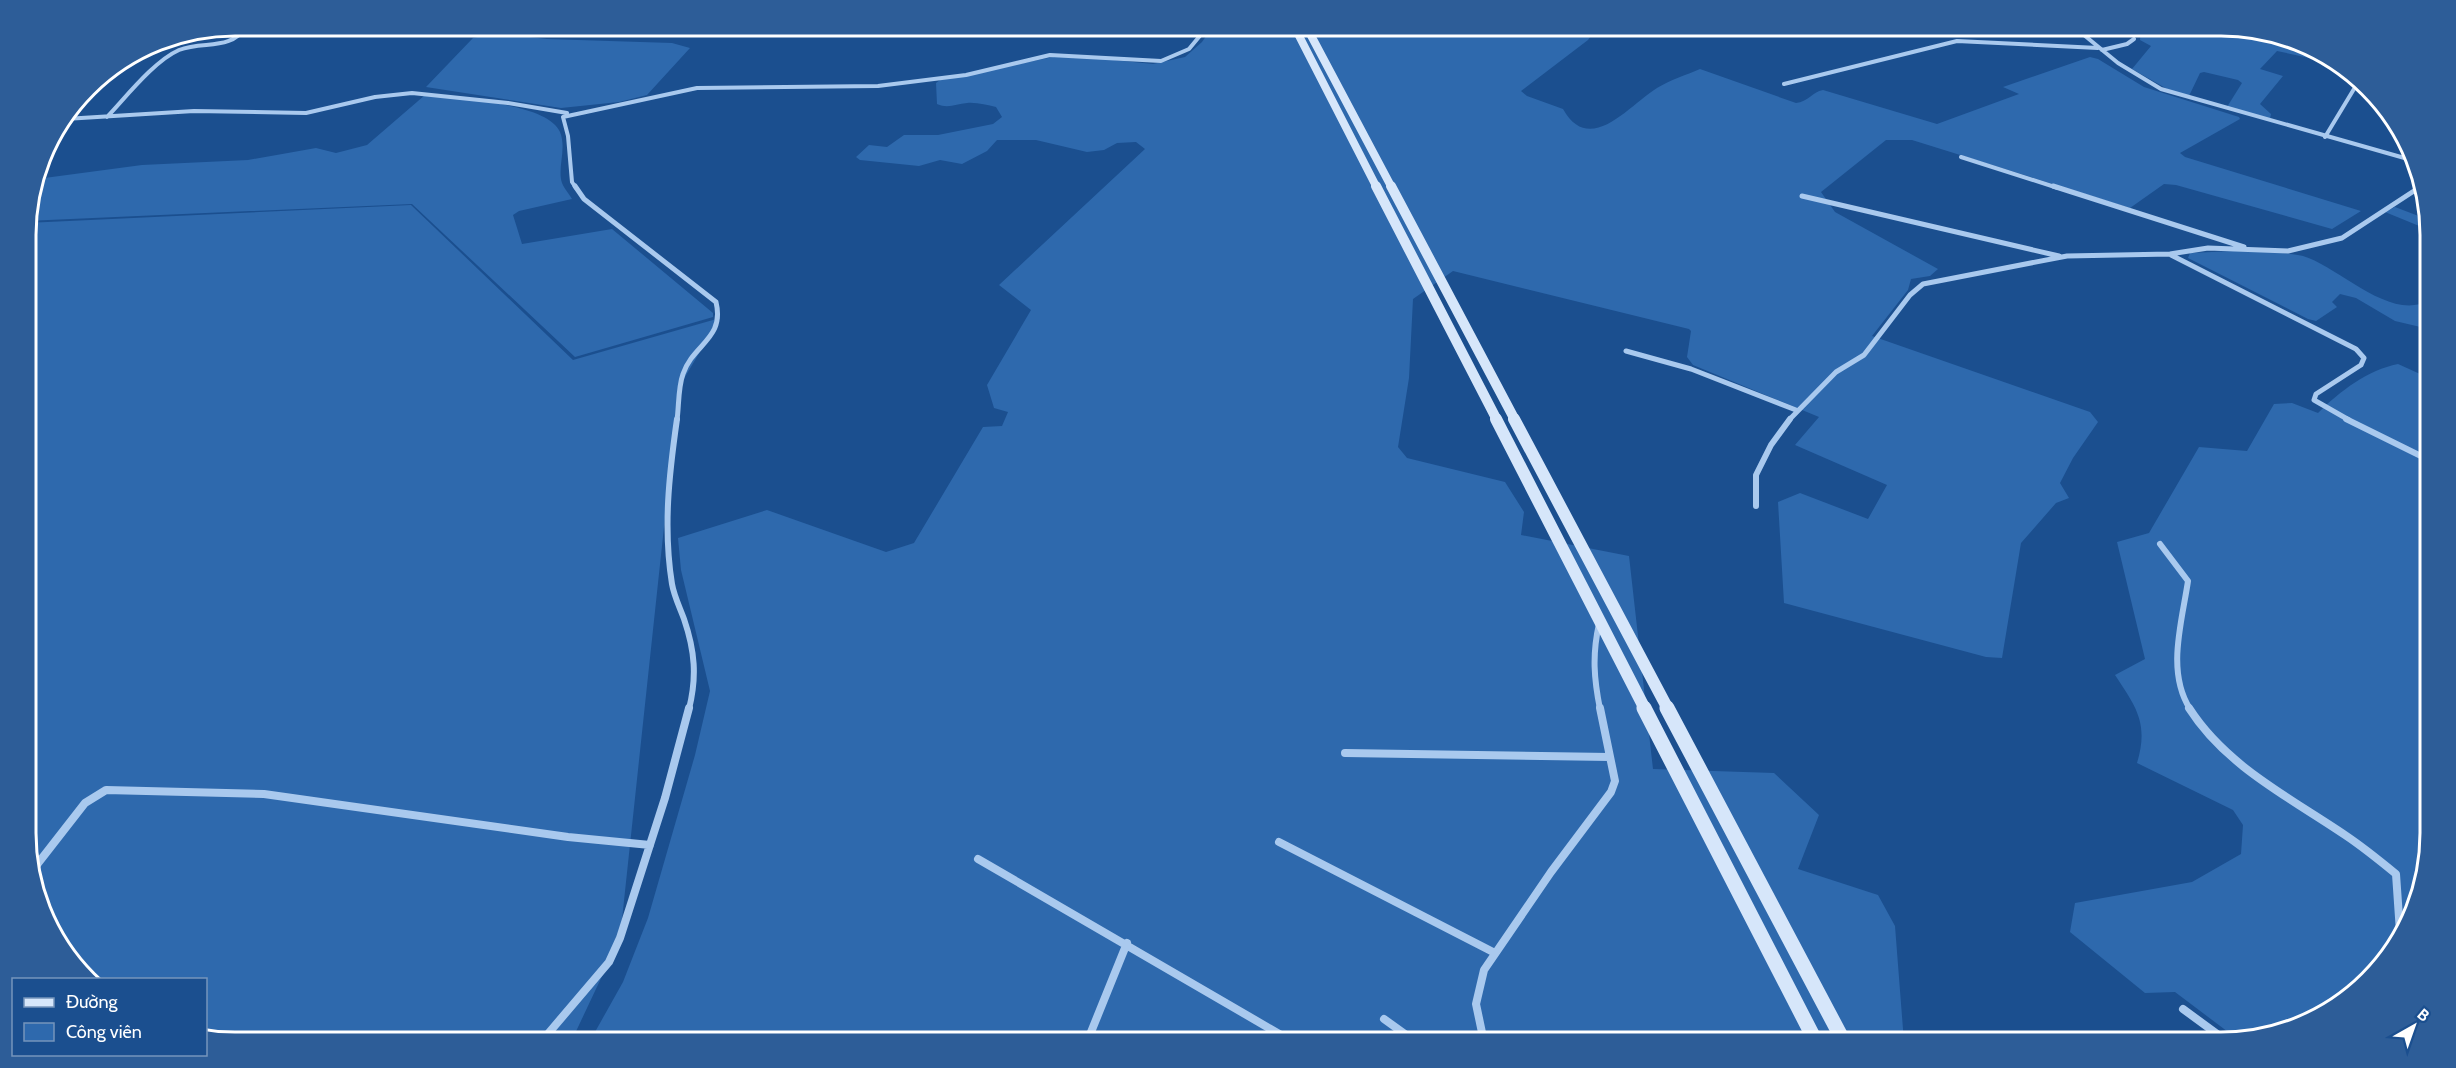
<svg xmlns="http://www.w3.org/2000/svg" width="2456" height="1068" viewBox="0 0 2456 1068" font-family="Cabin,sans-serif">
	<rect width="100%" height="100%" fill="#1b4f8f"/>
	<path fill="#2e69ad" d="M1213,26h385l-10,14 -67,51 6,5 36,13c27,48 66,-4 94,-21 13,-8 29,-13 43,-19l96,34c12,-1 16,-11 27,-13l114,34 82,-30 -16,-7 87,-30 8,2 46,28 95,30 1,2 -60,34 5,4 176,54 -29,18 -156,-44 -12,-1 -34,24 -218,-68h-26l-65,52 14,20 103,57 -8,7 -19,3 -3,11 -36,46 218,76 8,10 -25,36 -13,25 9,15 -13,5 -35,40 -19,115 -16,-1 -202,-54 -6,-101 22,-9 68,26 19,-34 -92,-40 24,-28 -126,-52 -6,-8 4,-26 -2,-2 -236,-58 -40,28 -4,79 -11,69 9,11 98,24 19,30 -3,23 108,21 24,213 121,4 45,42 -21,54 80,26 17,31 9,116h-1265l-44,-10 28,-50 25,-64 47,-163 15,-64 -29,-121 -3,-32 89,-28 119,42 28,-9 69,-116 19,-1 6,-14 -14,-4 -7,-23 44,-75 -32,-25 146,-136 -9,-7 -19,1 -13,7 -17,2 -51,-12h-39l-10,11 -25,13 -22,-4 -21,6 -59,-6 -4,-3 13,-12 18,2 17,-12h34l55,-11 9,-7 -6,-10c-9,-2 -20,-5 -29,-4 -11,1 -19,6 -30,1l-1,-21 4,-3 123,-25 90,9 32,-7 17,-15z
		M2141,26h80l80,15 27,21 -51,-11 -17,18 23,7 -23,28 11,10 -1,5 -43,-12 15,-24 -4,-3 -34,-8 -4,1 -11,23 -20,-6 -37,-21 19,-23 -11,-6z
		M496,33l51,6 125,4 18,5 -43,47 -28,7 -58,6 -135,-21 47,-49z
		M425,95c31,4 122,7 135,37 7,17 -3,36 2,51 2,5 7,11 10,16l-53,12 -6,4 9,29 90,-15 101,84v4l-138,40 -163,-153 -386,17 11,-42 105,-14 106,-5 68,-12 20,5 31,-8z
		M411,205l162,155 147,-42 -41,69 -59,551 -49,104h-336l-29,-5v-57l-112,-1 -25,-18 -42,-100 -1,-638z
		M2395,207l34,13v10l-44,-18z
		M2234,251c23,1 48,0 69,5 35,10 88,67 126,44v29l-34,-8 -39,-23 -16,-4 -8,8 5,5 -21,14 -8,-2 -120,-61 2,-5z
		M2398,364l31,14 1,455 -15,80 -67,86 -59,32 -49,10 -65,-49 -30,1 -75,-61 5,-29 117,-21 49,-28 2,-29 -10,-15 -96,-47c12,-40 -1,-56 -22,-88l30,-16 -28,-117 32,-9 50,-86 48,4 27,-47 18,-1 26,10c22,-22 50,-43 80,-49z"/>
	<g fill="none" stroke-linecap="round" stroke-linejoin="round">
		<path stroke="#a9c9ee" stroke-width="4" d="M2073,26l45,37 43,26 247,70
			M2102,50l25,-6 7,-5
			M1784,84l173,-43 141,7
			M107,117c19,-20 47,-56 72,-67 26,-10 50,2 68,-24
			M65,119l129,-8 112,2 69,-16 37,-4 96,10 59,10
			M2325,137l32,-53
			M1961,157l97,31
			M576,188l-4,-6 -4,-46 -5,-19 134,-29 181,-2 88,-11 84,-20 111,6 28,-12 19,-23"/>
		<path stroke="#a9c9ee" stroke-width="5" d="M575,186l9,13 132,103c9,37 -23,42 -33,72 -5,14 -4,32 -6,46
			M2053,186l191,61
			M1802,196l257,60
			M2171,255l185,94 8,9 -3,7 -45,29 -2,6 35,20
			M1626,351l65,18 105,41
			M1789,420l47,-48 28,-17 46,-60 13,-11 144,-28 103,-2 38,-6 80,3 54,-13 78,-51"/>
		<path stroke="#a9c9ee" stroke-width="6" d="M677,419c-8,56 -14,109 -5,165 2,12 8,24 12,35 11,32 13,58 5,90
			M2346,419l83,41
			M1756,506v-31l15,-30 19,-26
			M2160,544l28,37c-6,41 -22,90 2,128
			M1599,624c-7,31 -5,55 1,85"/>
		<path stroke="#a9c9ee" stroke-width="8" d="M2189,708c37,58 100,89 156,127 18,12 34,25 51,39l4,58
			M1345,753l265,4
			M1279,842l216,111
			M978,859l315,183
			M32,871l53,-68 21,-13 158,4 304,43 82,8
			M2183,1009l45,33
			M1384,1019l32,23
			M541,1042l68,-80 11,-24 45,-140 24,-90
			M1087,1042l40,-99
			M1484,1042l-8,-38 8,-34 67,-98 60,-80 4,-11 -15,-73"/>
		<path stroke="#d6e6fa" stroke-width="8" d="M1294,26l83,162
			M1306,26l86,162"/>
		<path stroke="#d6e6fa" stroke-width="10" d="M1376,186l121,234
			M1391,186l124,234"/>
		<path stroke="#d6e6fa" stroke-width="12" d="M1496,419l149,290
			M1514,419l154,290"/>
		<path stroke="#d6e6fa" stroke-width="15" d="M1644,708l172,334
			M1667,708l177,334"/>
	</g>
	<path d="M0 0H2456V1068H0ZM235 36H2221A199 199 0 0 1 2420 235V833A199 199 0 0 1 2221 1032H235A199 199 0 0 1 36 833V235A199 199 0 0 1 235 36Z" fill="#2d5d98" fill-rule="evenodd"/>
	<path fill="none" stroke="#fff" stroke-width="3" d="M235 36H2221A199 199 0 0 1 2420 235V833A199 199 0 0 1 2221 1032H235A199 199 0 0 1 36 833V235A199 199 0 0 1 235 36Z"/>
	<rect x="12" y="978" width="195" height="78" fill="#1b4f8f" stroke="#7695bc" stroke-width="1.5"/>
	<rect x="24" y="998" width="30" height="9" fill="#d6e6fa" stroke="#7695bc" stroke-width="1.5"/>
	<text x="66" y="1008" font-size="18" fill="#ffffff">Đường</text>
	<rect x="24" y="1023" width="30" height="18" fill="#2e69ad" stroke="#7695bc" stroke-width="1.5"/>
	<text x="66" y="1038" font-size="18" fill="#ffffff">Công viên</text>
	<g transform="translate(2414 1026) rotate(40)" stroke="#1b4f8f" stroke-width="4.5" paint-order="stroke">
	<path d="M0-4.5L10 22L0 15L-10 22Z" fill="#ffffff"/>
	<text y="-9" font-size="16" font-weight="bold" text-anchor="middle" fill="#ffffff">B</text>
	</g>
</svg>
